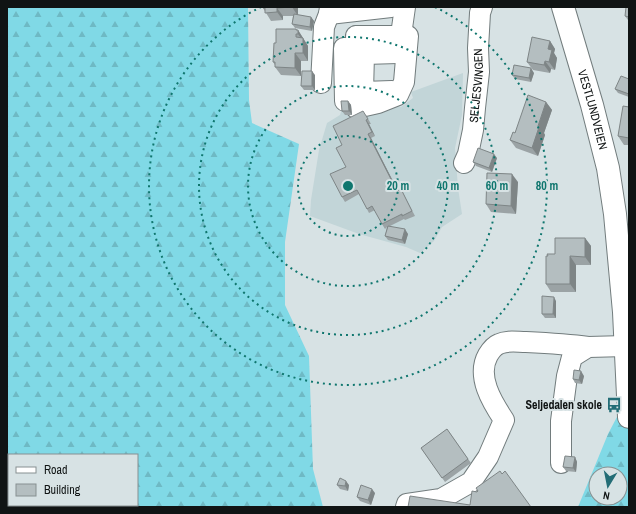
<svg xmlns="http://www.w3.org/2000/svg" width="636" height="514" viewBox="0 0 636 514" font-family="'Archivo Narrow',sans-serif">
	<defs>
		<pattern id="forest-firs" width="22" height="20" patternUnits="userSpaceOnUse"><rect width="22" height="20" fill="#80d9e6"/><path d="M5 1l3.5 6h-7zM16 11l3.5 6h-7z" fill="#6eb9c4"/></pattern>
	</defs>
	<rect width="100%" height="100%" fill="#d7e2e4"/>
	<path fill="#c2d5d8" d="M463,73l-1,42 -7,33 3,40 4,26 -20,13 -8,14 -14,12 -14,-6 -47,-13 -49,-18 1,-16 8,-50 8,-27 13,-8 4,-13 47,2 10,3 12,-9 -2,-6z"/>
	<path fill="url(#forest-firs)" fill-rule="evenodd" d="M7,7h241l1,93 3,23 47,21 -14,98v63l24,51 4,113 10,38h-316zM9,455h128v50h-128z
		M629,394v113h-51l30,-73zM596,474h24v24h-24z"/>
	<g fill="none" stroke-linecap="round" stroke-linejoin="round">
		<g stroke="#727c7d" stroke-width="22">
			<g id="minor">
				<path d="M329,14l62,-7"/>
				<path d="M356,36h52l-4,46 -6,13 -20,8 -22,5 -1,-5 -10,-2 -1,-53 13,1z"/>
				<path d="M399,49l6,-42"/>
				<path d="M321,83l3,-56 5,-13 1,-7"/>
				<path d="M392,91l-29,1 1,-38 34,-1"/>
				<path id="s1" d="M464,163l4,-9 5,-24 2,-22 4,-36 -1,-24 2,-35 2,-6"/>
				<path d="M561,463v-42l6,-45 5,-19 16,-10 38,-1"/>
				<path d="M406,507l1,-3 34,-5 30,-17 17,-25 16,-37c-12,-18 -28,-44 -16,-65 3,-5 6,-9 11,-11 8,-4 18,-2 27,-2 21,1 41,2 62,5"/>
			</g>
		</g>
		<g stroke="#727c7d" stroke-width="24">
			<g id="major">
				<path id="s2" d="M563,7l29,98 16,63 7,46 9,98 5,105"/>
			</g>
		</g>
		<use href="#minor" stroke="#fff" stroke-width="20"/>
		<use href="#major" stroke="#fff" stroke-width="22"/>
	</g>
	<path fill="#9ba3a5" d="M298,7v8l13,2 3,4 -2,10 -17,-3 -3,-4 1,-8h-10v4l-12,1 -8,-13z
		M616,7h13v13h-1l-3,-4 1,-8z
		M296,29l1,1h1l10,16v15h-7v15l-20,-1 -6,-8v-2l-2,-3 3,-19z
		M550,41l5,8 -1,4 3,5 -2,12 -4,-1 -1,4 -17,-3 -6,-8z
		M534,73l-3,9 -16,-3 -3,-4z
		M315,75v15h-11l-3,-4z
		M629,79v18l-11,-4 -3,-4z
		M348,101l3,4 1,10h-7l-3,-4z
		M546,102l6,8 -8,23 1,2 -7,21 -22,-8 -6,-8 5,-7z
		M629,107v38h-5l-6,-9z
		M366,115l5,9h-2l6,12 -4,2 27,53 3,-2 2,4 12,23 -10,4 -1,-1 -14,7 18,8 -3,10 -17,-4 -3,-4 2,-9 -2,2 -3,-5 -7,-14 -6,3 -2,-4 -8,-15 -14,8 -3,-5 4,-30 -4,-22z
		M497,158l-5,14 -16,-6 -3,-4z
		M518,182l-2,32 -25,-2 -5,-8z
		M585,238l6,8v19h-15v27h-25l-5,-8 2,-28 7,-2z
		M556,301v17h-11l-3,-4z
		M584,376l-2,8 -7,-1 -2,-4z
		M447,429l24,34 -26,19 -24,-34z
		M575,457l2,5 -1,10 -10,-1 -3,-4z
		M337,485h12l-1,6 -8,-2z
		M375,493l-4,12 -11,-4 -3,-4z"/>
	<path fill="#7e8586" d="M292,7h6v9z
		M277,8l6,8v4l-6,-8z
		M311,17l3,4 -2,10 -2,-4z
		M296,29l2,3v-2l10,16v15l-5,-8v-12l-5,-7z
		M550,41l5,8 -1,4 3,5 -2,12 -6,-8 -1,-13z
		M295,53l6,8v15l-6,-8z
		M545,61l6,8 -1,4 -6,-8z
		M531,68l3,5 -3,9 -2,-4z
		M312,71l3,4v15l-3,-4z
		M348,101l3,4 1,10 -3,-4z
		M546,102l6,8 -8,23 1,2 -7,21 -6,-8 6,-22z
		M366,120l3,4 6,12 -3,-4z
		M368,134l3,4 29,57 -3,-4z
		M494,154l3,4 -5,14 -3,-4z
		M512,174l6,8 -2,32 -5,-8z
		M405,229l3,5 -3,10 -3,-4z
		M585,238l6,8v19l-6,-8z
		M570,256l6,9v27l-6,-8z
		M554,297l2,4v17l-3,-4z
		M581,371l3,5 -2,8 -3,-4z
		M575,457l2,5 -1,10 -3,-4z
		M346,481l3,4 -1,6 -3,-5z
		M372,489l3,4 -4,12 -3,-5z"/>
	<path fill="#b4bec0" stroke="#7e8586" d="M263,7h29l-15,1v4l-12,1v-5h-2z
		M626,7h3v10l-4,-1z
		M294,14l17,3 -1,10 -18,-3z
		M276,29h20v1h2v4h-2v3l7,1v15h-8v15l-20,-1v-5h-2l1,-19h2z
		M532,37l18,4 -2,8 4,1 -3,12 -4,-1 -1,4 -17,-3z
		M514,65l17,3 -2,10 -17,-3z
		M302,71h10v15h-11z
		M621,76l8,3v15l-14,-5z
		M528,95l18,7 -8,24 1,1 -7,21 -22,-8 3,-8 2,1z
		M341,101h7l1,10h-7z
		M623,106l6,1v31l-11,-2z
		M363,111l5,8 -2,1 6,12 -4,2 29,57 4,-2 11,22 -10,5v-2l-20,10 -10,-18 -5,3 -10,-19 -15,7 -12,-23 16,-7 -10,-19 6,-3 -9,-19z
		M478,148l16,6 -5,14 -16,-6z
		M487,173l25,1 -1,32 -25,-2z
		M388,226l17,3 -3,11 -17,-4z
		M555,238h30v19l-15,-1v28h-24v-28h2l-1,-2h8z
		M542,296l12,1 -1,17h-11z
		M574,370l7,1 -2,9 -6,-1z
		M447,429l21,30 -26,19 -21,-30z
		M565,456l10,1 -2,11 -10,-1z
		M500,471l2,3 3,-3 26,36h-123l2,-11 60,9 2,-14 5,1 1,-1 -2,-3z
		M340,478l6,3 -1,5 -8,-1z
		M361,485l11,4 -4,11 -11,-3z"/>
	<g fill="none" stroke="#0f766e" stroke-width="2" stroke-dasharray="2 4">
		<circle cx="348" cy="186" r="50"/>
		<circle cx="348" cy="186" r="100"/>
		<circle cx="348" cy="186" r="149"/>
		<path d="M435 7A199 199 0 1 1 261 7"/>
	</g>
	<defs>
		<g id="bus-bare" transform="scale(1.2)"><path d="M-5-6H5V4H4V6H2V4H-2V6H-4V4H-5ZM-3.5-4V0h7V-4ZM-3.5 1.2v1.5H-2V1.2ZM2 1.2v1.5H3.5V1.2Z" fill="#236d76" stroke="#d7e2e4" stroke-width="2.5" paint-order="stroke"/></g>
	</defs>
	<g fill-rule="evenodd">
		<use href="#bus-bare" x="614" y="405"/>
	</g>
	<g text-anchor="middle" stroke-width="4" stroke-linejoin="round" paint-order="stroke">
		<g font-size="12" fill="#101414" stroke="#d7e2e4">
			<text dy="4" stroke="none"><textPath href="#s1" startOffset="79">SELJESVINGEN</textPath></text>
			<text dy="4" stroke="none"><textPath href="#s2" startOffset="107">VESTLUNDVEIEN</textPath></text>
		</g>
		<g font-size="12" font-weight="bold" fill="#101414" stroke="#d7e2e4" text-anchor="end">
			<text x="602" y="409">Seljedalen skole</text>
		</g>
	</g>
	<circle cx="348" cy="186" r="6" fill="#0f766e" stroke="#d7e2e4" stroke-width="2"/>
	<g font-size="12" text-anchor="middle" font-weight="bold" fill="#0f766e" stroke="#d7e2e4" stroke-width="4" stroke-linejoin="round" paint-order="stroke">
		<text x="398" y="190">20 m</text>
		<text x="448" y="190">40 m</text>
		<text x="497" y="190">60 m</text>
		<text x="547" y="190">80 m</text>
	</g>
	<rect width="636" height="514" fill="none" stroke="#101414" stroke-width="16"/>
	<rect x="8" y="454" width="130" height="52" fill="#d7e2e4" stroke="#879091"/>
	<rect x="16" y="467" width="20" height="6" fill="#ffffff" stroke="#879091"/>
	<text x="44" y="474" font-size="12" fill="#101414">Road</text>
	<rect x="16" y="484" width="20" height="12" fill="#b4bec0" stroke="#879091"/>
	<text x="44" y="494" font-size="12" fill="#101414">Building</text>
	<g transform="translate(608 486) rotate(190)"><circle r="19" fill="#d7e2e4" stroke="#879091"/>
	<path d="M0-3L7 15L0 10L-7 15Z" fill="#236d76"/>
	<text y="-6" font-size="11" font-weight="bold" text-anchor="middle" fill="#101414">N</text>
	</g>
</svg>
